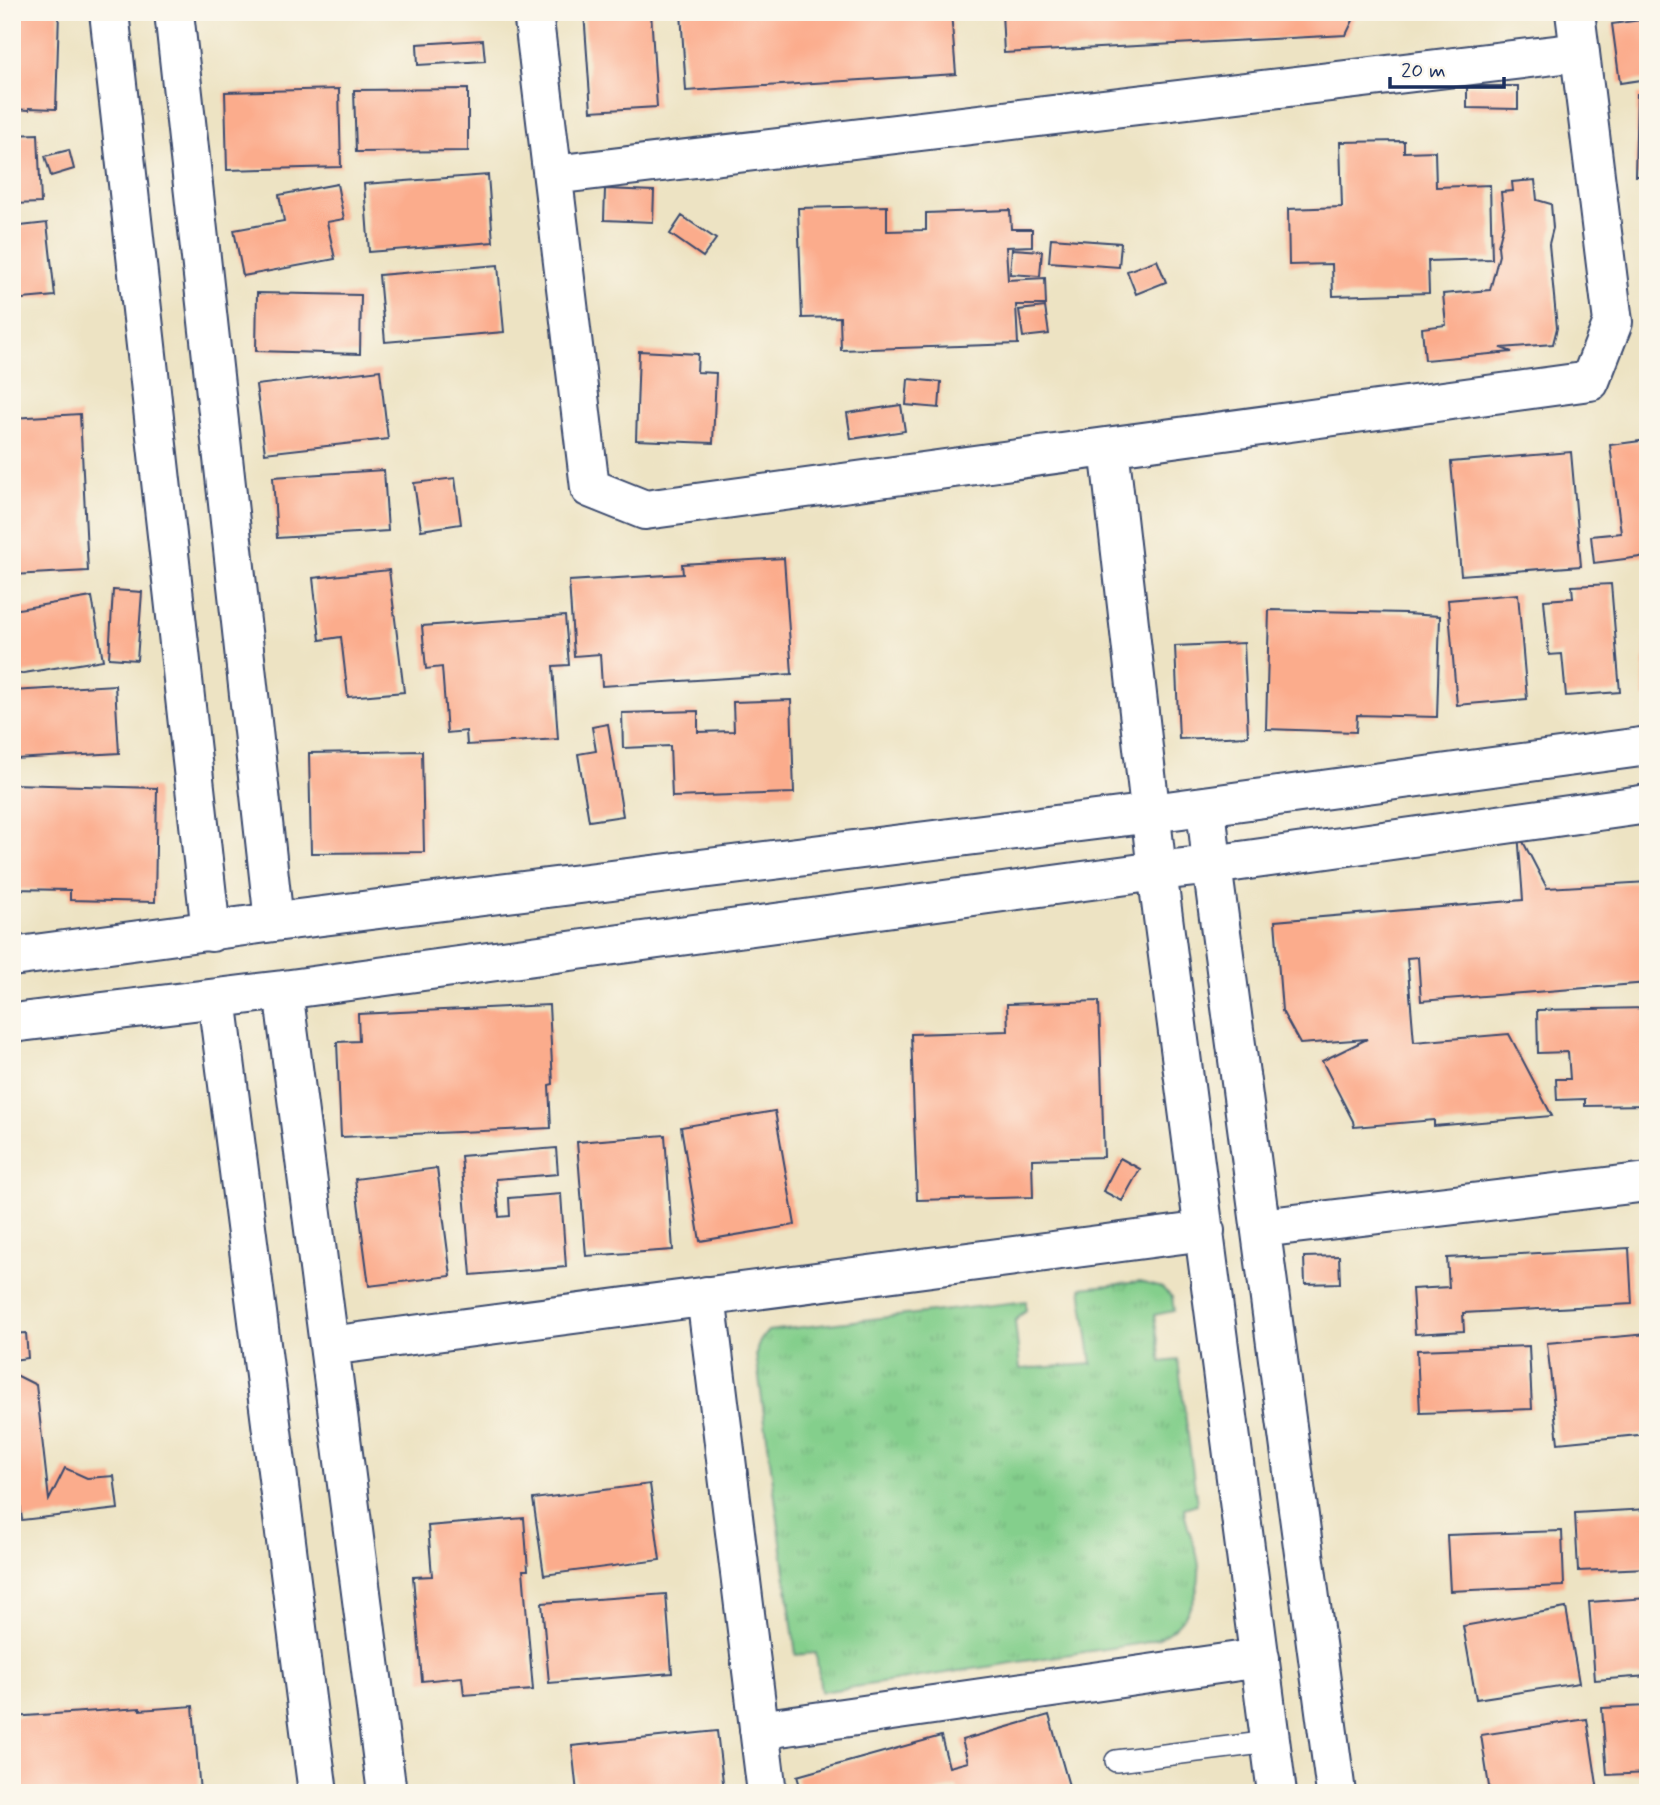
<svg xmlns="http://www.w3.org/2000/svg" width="1660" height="1805" viewBox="0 0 1660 1805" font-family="Mynerve,sans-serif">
	<defs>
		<pattern id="grass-tufts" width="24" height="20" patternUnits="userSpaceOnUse" patternTransform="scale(1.75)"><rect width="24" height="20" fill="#84cf8c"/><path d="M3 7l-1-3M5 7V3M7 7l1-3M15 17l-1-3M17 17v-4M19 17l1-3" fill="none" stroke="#71b27b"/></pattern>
	</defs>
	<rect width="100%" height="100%" fill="#fbf7ec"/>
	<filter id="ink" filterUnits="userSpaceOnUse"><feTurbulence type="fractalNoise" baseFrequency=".0143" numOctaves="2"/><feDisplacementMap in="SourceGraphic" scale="14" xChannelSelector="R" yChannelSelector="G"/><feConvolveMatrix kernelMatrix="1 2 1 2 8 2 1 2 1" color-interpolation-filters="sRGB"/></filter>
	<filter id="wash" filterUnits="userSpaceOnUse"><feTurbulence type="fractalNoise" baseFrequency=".00686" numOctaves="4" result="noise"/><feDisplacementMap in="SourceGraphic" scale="28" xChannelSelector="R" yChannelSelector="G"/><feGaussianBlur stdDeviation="1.57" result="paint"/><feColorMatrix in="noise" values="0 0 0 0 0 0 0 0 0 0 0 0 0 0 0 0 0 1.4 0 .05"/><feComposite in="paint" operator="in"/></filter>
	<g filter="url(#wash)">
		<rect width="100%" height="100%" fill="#ede3c3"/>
		<path fill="url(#grass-tufts)" stroke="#507f75" stroke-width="2" d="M1140,1282l22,6 10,9 2,14 -20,4 7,47 17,-2 19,144 -13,4c1,17 9,30 13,47 8,32 -8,68 -38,83 -5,2 -10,3 -15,5l-323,49 -5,-39 -20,2 -40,-300c1,-11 5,-16 12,-24l258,-30v9l-11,11 5,48 72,-5 -11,-76z"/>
		<g id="blocks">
			<path fill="#fbac8c" d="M12,12h47l-3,97 -27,-1v2l-17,-1z
				M584,12h67l6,95 -66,4z
				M681,12h270l5,62 -270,17z
				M1002,12h355l-11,23 -342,18z
				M1648,19v60l-28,4 -8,-59z
				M483,40l2,21 -67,4 -1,-21z
				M1467,86h51v23l-51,-1z
				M339,89l2,78 -114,3 -2,-78z
				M468,89v62l-112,1 -2,-62z
				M1637,94h11v82h-13z
				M38,134l3,69 -29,1v-69z
				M1404,141v11l31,-1 1,36 54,-2 2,74 -64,2 1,32 -96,3 -1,-32 -43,1 -1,-56 54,-2 -2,-65z
				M69,150l5,19 -23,7 -6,-20z
				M488,175l5,67 -124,10 -5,-68z
				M1535,180l2,20 14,4 2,24 -4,16 8,84 -4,16 -52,4 11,4 -87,8 -3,-32 24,-3 -3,-31 47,-4 9,-35 -1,-9 6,-23 -3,-31 12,-1 -1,-9z
				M337,184l7,35 -17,3 8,37 -92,17 -9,-46 50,-9 -5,-26z
				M605,189l49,2 -1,31 -49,-2z
				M887,206v25l39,-1v-17l84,-3 1,19h21v17l-26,1 2,33 37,-2 1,27h-30l2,39 -177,6 -1,-33 -38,1 -4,-110z
				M682,216l34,23 -13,18 -33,-23z
				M47,223l8,73 -43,4v-73z
				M1051,238l70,5 -2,24 -70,-5z
				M1012,249l30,2 -2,25 -30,-2z
				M1157,260l9,22 -30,12 -9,-23z
				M498,265l6,67 -119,10 -6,-67z
				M257,293l104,2 -1,59 -104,-3z
				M1045,307l4,27 -26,3 -4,-27z
				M639,351l59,3 -1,18 19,1 -3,70 -77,-3z
				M380,370l8,69 -123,14 -9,-68z
				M908,379l33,3 -2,26 -33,-3z
				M901,405l4,26 -54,8 -4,-26z
				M80,414l8,157 -76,4v-157z
				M1648,440v116l-54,7 -3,-27 30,-3 -11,-88z
				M1571,452l10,114 -120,9 -10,-113z
				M384,470l4,61 -111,7 -4,-61z
				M455,478l6,46 -40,6 -7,-47z
				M784,558l8,116 -190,12 -2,-32 -26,2 -5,-75 114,-7 -1,-10z
				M389,570l15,122 -56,5 -7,-60 -21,3 -7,-62z
				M1611,584l9,108 -54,4 -4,-42 -13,1 -5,-55 29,-2 -1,-12z
				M113,590l29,2 -5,68 -28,-2z
				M1518,594l9,105 -70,6 -9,-105z
				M92,597l11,63 -91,15v-65z
				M1269,610l136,3v1l35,2 -3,101 -80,-2 -1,17 -90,-3z
				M565,616l4,49 -16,1 5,73 -91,6 -1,-14 -19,2 -5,-66 -16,2 -4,-43z
				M1645,633l3,1v64h-5z
				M1244,643l4,93 -69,3 -4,-93z
				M115,685l4,68 -104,6 -3,-68z
				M791,700l3,93 -122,4 -2,-51 -47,2 -1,-35 76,-2v21l36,-1 -1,-29z
				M608,724l15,92 -34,5 -11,-67 18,-3 -4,-24z
				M422,751l2,101 -113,1 -2,-100z
				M12,784l145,4 -2,114 -85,-2v-10l-58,-1z
				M1518,832l29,56 101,-6v101l-227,18 -3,-44 -11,1 7,84 95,-8 43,82 -118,10v-6l-80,7 -1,-6 -31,-60 45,-22 -67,5 -18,-33 -7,-90 248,-21z
				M1099,1001l5,156 -72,2 1,38 -116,3 -6,-166 97,-3 -1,-27z
				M549,1005l4,79 -4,1 2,43 -210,9 -4,-95 22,-1 -1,-27z
				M1648,1008v97l-63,1v-7l-28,1 -1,-21h14l-2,-27 -30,1 -1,-43z
				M775,1111l20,114 -95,16 -19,-114z
				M665,1135l8,115 -87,6 -9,-114z
				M556,1148l2,26 -62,5 3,38 11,-1 -1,-18 52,-4 5,73 -95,8 -10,-119z
				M1120,1158l20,11 -18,32 -19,-10z
				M437,1168l14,108 -82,10 -14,-107z
				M1629,1248l3,56 -169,9 1,18 -49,3 -3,-45 37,-2 -2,-29z
				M1339,1256l1,27 -35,1 -1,-27z
				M26,1333l2,25 -16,2v-26z
				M1648,1334v100l-90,9 -11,-100z
				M1529,1346l3,63 -112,4 -3,-63z
				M12,1373l24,12 13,115 16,-32 22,10 27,-2 4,33 -96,11 -2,-18 -8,1z
				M650,1484l10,76 -116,15 -11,-76z
				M1648,1509v59l-70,3 -3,-58z
				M524,1518l4,52h-5l10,120 -69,5 -2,-18 -40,4 -9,-104 19,-1 -4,-50z
				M1562,1531l2,55 -114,5 -3,-56z
				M666,1594l6,79 -123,10 -7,-80z
				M1648,1598v78l-53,4 -6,-78z
				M1566,1608l13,75 -103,16 -13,-73z
				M193,1706l7,87h-188v-76l128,-9v2z
				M1648,1706v67l-41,2 -5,-67z
				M1049,1715l22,78h-112l-2,-7 -24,7h-131l-5,-17 144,-40 8,31 19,-5 -6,-22z
				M1587,1719l11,72 -13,2h-95l-9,-58z
				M717,1731l7,59 -22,3h-125l-5,-47z"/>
		</g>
	</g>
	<g filter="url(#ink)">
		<use href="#blocks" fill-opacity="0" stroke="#3a4a6d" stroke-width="2"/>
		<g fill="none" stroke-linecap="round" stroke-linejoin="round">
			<g stroke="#3a4a6d" stroke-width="24">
				<path id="service" d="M1116,1761l154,-19"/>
			</g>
			<g stroke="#3a4a6d" stroke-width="42">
				<path id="minor" d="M109,12l102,920
					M174,12l100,910
					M533,12l57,476 55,22 945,-129 23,-59 -38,-310
					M553,175l1027,-123
					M1109,447l48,424 120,922
					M1206,806l6,59 124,928
					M12,957l262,-35 878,-109 496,-67
					M283,990l104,803
					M217,998l101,795
					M12,1023l271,-33 874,-119 55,-6 436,-61
					M1261,1228l387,-46
					M706,1296l61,497
					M329,1346l876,-115
					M759,1730l501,-72"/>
			</g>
			<use href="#service" stroke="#fff" stroke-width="21"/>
			<use href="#minor" stroke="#fff" stroke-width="38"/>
		</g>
	</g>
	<rect width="1660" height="1805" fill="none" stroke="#fbf7ec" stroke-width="42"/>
	<path d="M1390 77v10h114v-10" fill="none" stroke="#1b2f5e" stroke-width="3.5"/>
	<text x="1401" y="77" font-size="21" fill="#1b2f5e" stroke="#fbf7ec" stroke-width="5" paint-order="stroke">20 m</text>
</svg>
